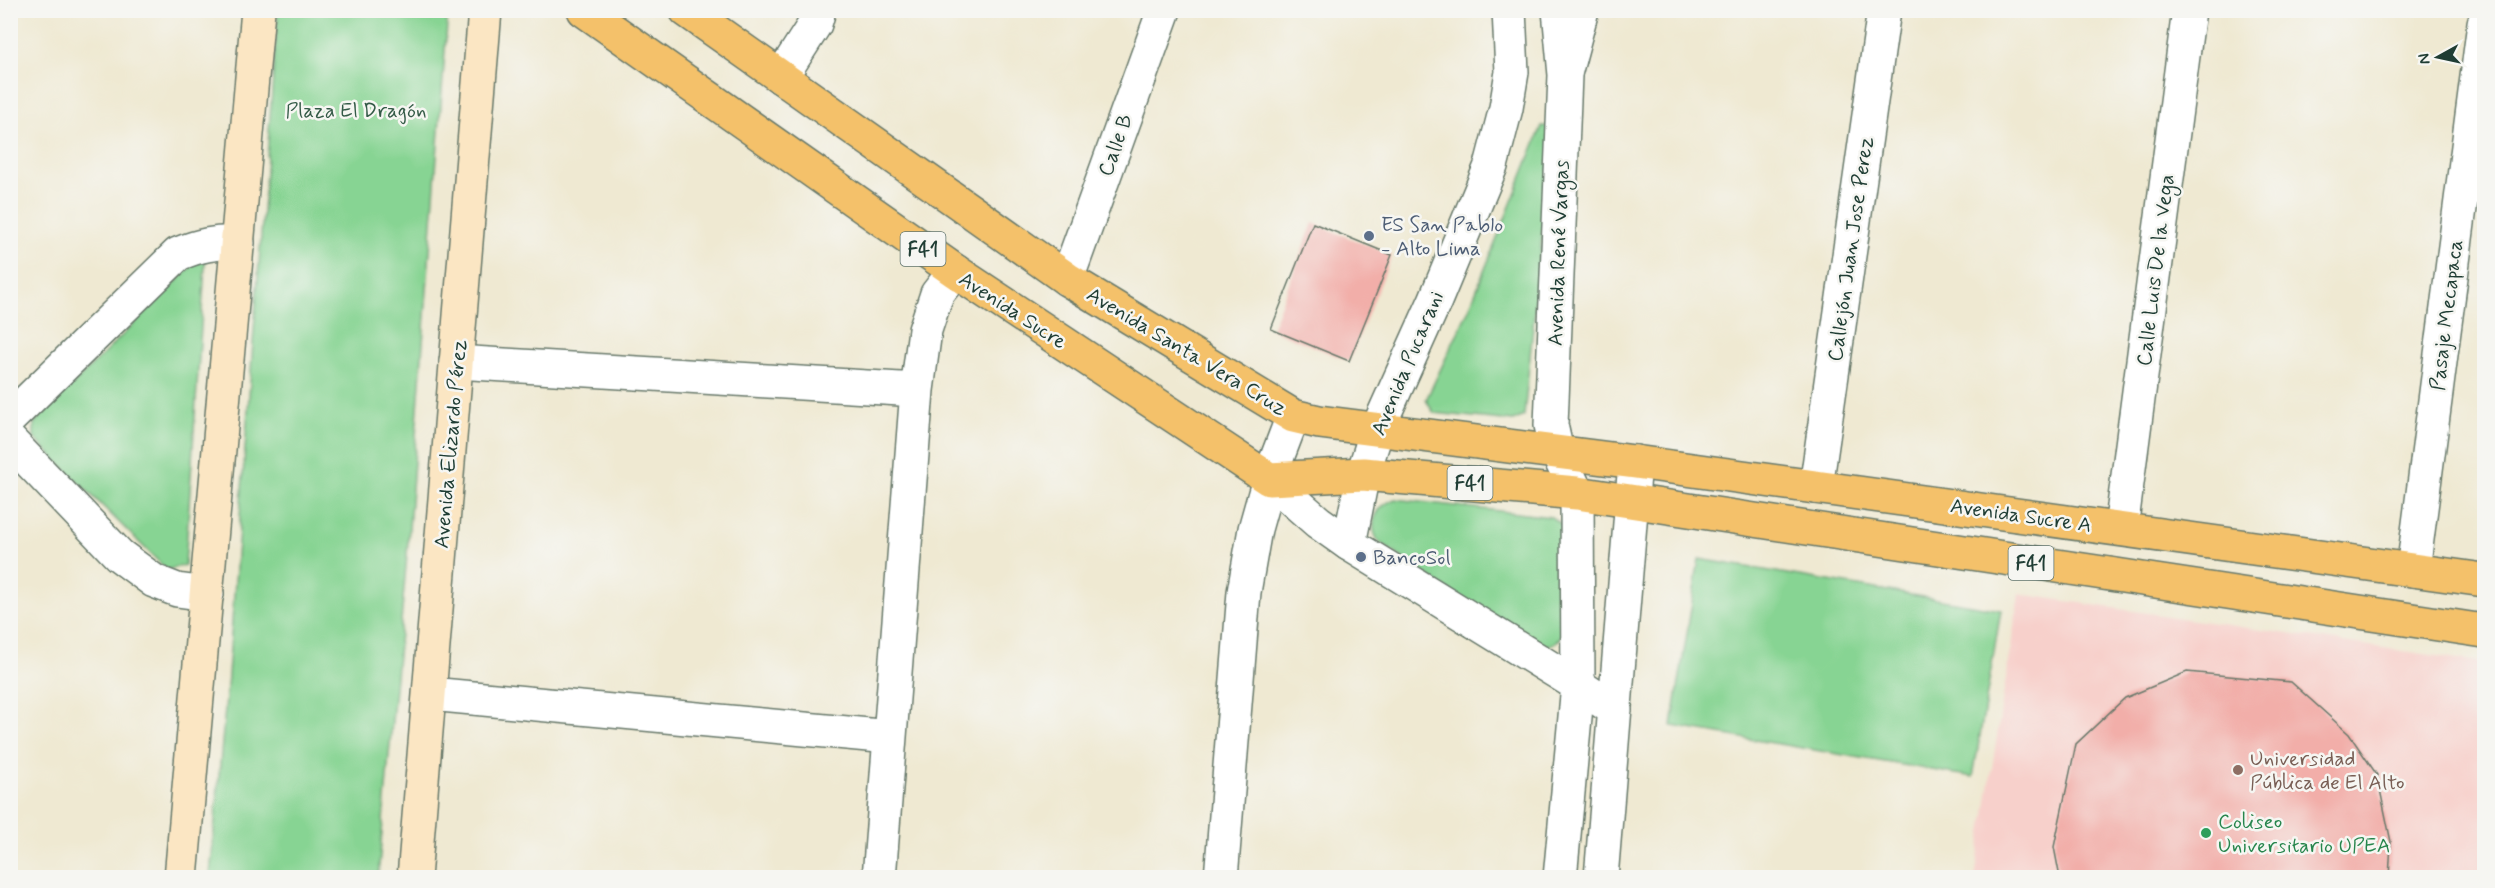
<svg xmlns="http://www.w3.org/2000/svg" width="2495" height="888" viewBox="0 0 2495 888" font-family="Mynerve,sans-serif">
	<rect width="100%" height="100%" fill="#f6f6f2"/>
	<filter id="ink" filterUnits="userSpaceOnUse"><feTurbulence type="fractalNoise" baseFrequency=".0167" numOctaves="2"/><feDisplacementMap in="SourceGraphic" scale="12" xChannelSelector="R" yChannelSelector="G"/><feConvolveMatrix kernelMatrix="1 2 1 2 8 2 1 2 1" color-interpolation-filters="sRGB"/></filter>
	<filter id="wash" filterUnits="userSpaceOnUse"><feTurbulence type="fractalNoise" baseFrequency=".008" numOctaves="4" result="noise"/><feDisplacementMap in="SourceGraphic" scale="24" xChannelSelector="R" yChannelSelector="G"/><feGaussianBlur stdDeviation="1.35" result="paint"/><feColorMatrix in="noise" values="0 0 0 0 0 0 0 0 0 0 0 0 0 0 0 0 0 1.4 0 .05"/><feComposite in="paint" operator="in"/></filter>
	<g filter="url(#wash)">
		<rect width="100%" height="100%" fill="#efe9d2"/>
		<path fill="#f7d0cb" d="M2019,594l465,69v214l-509,1z"/>
		<path fill="#87d493" stroke="#538864" stroke-width="1.5" d="M278,11h170l-41,544 -29,322h-168l18,-202z
			M1542,126l11,1 -29,289 -11,5 -79,-8 -8,-13 43,-91z
			M206,252l-21,313 -18,5 -133,-132v-15z
			M1395,499l156,18 11,8 2,108c-8,12 -17,14 -31,15l-154,-106c-12,-17 -3,-36 16,-43z
			M1699,559l302,51 -28,167 -301,-51z"/>
		<g id="blocks">
			<path fill="#f2aea9" d="M1313,223l79,32 -43,106 -78,-32z
				M2187,672l104,10 58,52 28,41 14,67 -2,36h-329l-6,-31 22,-103 49,-46z"/>
		</g>
	</g>
	<g filter="url(#ink)">
		<use href="#blocks" fill-opacity="0" stroke="#68796b" stroke-width="1.5"/>
		<g fill="none" stroke-linecap="round" stroke-linejoin="round">
			<g stroke="#68796b" stroke-width="36">
				<path id="minor" d="M1566,70l16,-60
					M781,77l34,-53 4,-14
					M1067,279l97,-269
					M456,362l461,28
					M10,418l168,-164c22,-9 37,-12 60,-11
					M10,441l109,114 35,26 23,9 30,4
					M1269,479l49,43 31,22
					M1816,487l68,-477
					M2121,529l68,-519
					M2413,570l71,-547
					M430,694l460,43
					M879,878l38,-488 8,-60 12,-36 18,-23
					M1221,878l23,-286 11,-63 14,-50 24,-63"/>
			</g>
			<g stroke="#68796b" stroke-width="36">
				<path id="tertiary" d="M1509,10l3,62 -6,36 -15,58 -56,135 -58,129 -14,44 -14,70 229,141 37,25
					M1559,10l6,65 -14,350 6,27 20,41 1,192 -18,193
					M1601,878l34,-416"/>
			</g>
			<g stroke="#68796b" stroke-width="36">
				<path id="secondary" d="M181,878l77,-868
					M414,878l71,-868"/>
			</g>
			<g stroke="#68796b" stroke-width="36">
				<path id="primary" d="M584,10l371,261 314,208 94,-5 214,19 907,138
					M686,10l381,269 226,137 26,6 316,40 849,118"/>
			</g>
			<use href="#minor" stroke="#fff" stroke-width="33"/>
			<use href="#tertiary" stroke="#fff" stroke-width="33"/>
			<use href="#secondary" stroke="#fbe6c3" stroke-width="33"/>
			<use href="#primary" stroke="#f4c16a" stroke-width="33"/>
		</g>
	</g>
	<g fill="#5c6f8a" stroke="#f6f6f2" stroke-width="2">
		<circle cx="1369" cy="236" r="6"/>
		<circle cx="1361" cy="557" r="6"/>
	</g>
	<circle fill="#8d6e63" stroke="#f6f6f2" stroke-width="2" cx="2238" cy="770" r="6"/>
	<circle fill="#2e9e5b" stroke="#f6f6f2" stroke-width="2" cx="2206" cy="833" r="6"/>
	<g text-anchor="middle" stroke-width="5" stroke-linejoin="round" paint-order="stroke">
		<g fill="#f6f6f2" stroke="#60746d" stroke-width="1.5">
			<rect x="900.5" y="232" width="45" height="34" rx="4.5"/>
			<rect x="1447.5" y="466" width="45" height="34" rx="4.5"/>
			<rect x="2008.5" y="546" width="45" height="34" rx="4.5"/>
		</g>
		<g font-size="20" font-weight="bold" fill="#1f3d34">
			<text x="923" y="256">F41</text>
			<text x="1470" y="490">F41</text>
			<text x="2031" y="570">F41</text>
		</g>
		<g font-size="21" fill="#345b47" stroke="#f6f6f2">
			<text x="356" y="117">Plaza El Dragón</text>
		</g>
		<g font-size="21" fill="#1f3d34" stroke="#f6f6f2">
			<text transform="translate(1115 145) rotate(-70)" y="7">Calle B</text>
			<text transform="translate(1850 249) rotate(-82)" y="7">Callejón Juan Jose Perez</text>
			<text transform="translate(1558 253) rotate(-88)" y="7">Avenida René Vargas</text>
			<text transform="translate(2155 270) rotate(-83)" y="7">Calle Luis De la Vega</text>
			<text transform="translate(1013 310) rotate(33)" y="7">Avenida Sucre</text>
			<text transform="translate(2446 315) rotate(-83)" y="7">Pasaje Mecapaca</text>
			<text transform="translate(1187 351) rotate(31)" y="7">Avenida Santa Vera Cruz</text>
			<text transform="translate(1407 363) rotate(-67)" y="7">Avenida Pucarani</text>
			<text transform="translate(450 444) rotate(-85)" y="7">Avenida Elizardo Pérez</text>
			<text transform="translate(2021 515) rotate(8)" y="7">Avenida Sucre A</text>
		</g>
		<g font-size="21" fill="#4e5e75" stroke="#f6f6f2" text-anchor="start">
			<text x="1381" y="231">ES San Pablo<tspan x="1381" dy="24">- Alto Lima</tspan></text>
			<text x="1373" y="564">BancoSol</text>
		</g>
		<g font-size="21" fill="#785e54" stroke="#f6f6f2" text-anchor="start">
			<text x="2250" y="765">Universidad<tspan x="2250" dy="24">Pública de El Alto</tspan></text>
		</g>
		<g font-size="21" fill="#27864d" stroke="#f6f6f2" text-anchor="start">
			<text x="2218" y="828">Coliseo<tspan x="2218" dy="24">Universitario UPEA</tspan></text>
		</g>
	</g>
	<rect width="2495" height="888" fill="none" stroke="#f6f6f2" stroke-width="36"/>
	<g transform="translate(2438 57) rotate(262)" stroke="#f6f6f2" stroke-width="4.5" paint-order="stroke">
	<path d="M0-4.5L10 22L0 15L-10 22Z" fill="#1f3d34"/>
	<text y="-9" font-size="16" font-weight="bold" text-anchor="middle" fill="#1f3d34">N</text>
	</g>
</svg>
